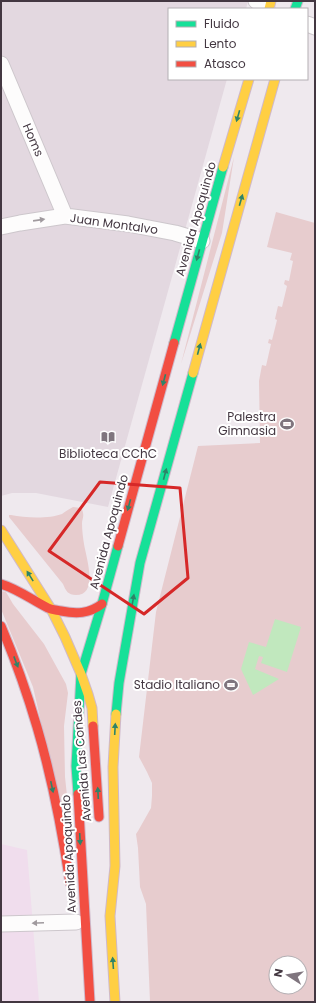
<svg xmlns="http://www.w3.org/2000/svg" width="316" height="1003" viewBox="0 0 316 1003" font-family="Poppins,sans-serif">
	<rect width="100%" height="100%" fill="#efe9ee"/>
	<path fill="#e3d8e0" d="M1,1h247l-2,8h-77v70h58l-119,428 -72,-14h-24l-11,3z"/>
	<path fill="#f0dded" d="M1,844l26,6 12,152h-38z"/>
	<path fill="#e7ccce" fill-rule="evenodd" d="M234,157l-12,76 -41,131z
		M276,212l39,11v779h-165l-4,-98 -6,-17 -2,-39 -2,-14 2,-3 13,-23 1,-12v-13l-5,-11 -8,-15 17,-145 42,-166 62,-3 -1,-62 3,-16 4,1 5,-22 -3,-1 1,-4 3,1 5,-20 -2,-1 3,-13 4,1 5,-21 -3,-2 1,-4 4,1 4,-20 -3,-1 2,-7 -25,-6zM276,963h24v24h-24z
		M73,507l8,1c1,2 2,3 2,5 1,4 -1,7 -1,10 0,7 1,15 2,21 2,13 15,51 -8,51 -8,0 -10,-4 -13,-11l-54,-67v-2h2c14,3 38,4 51,-1 3,-2 7,-5 11,-7z
		M1,591l5,1 7,12 31,40 22,40 2,9 -4,33 1,51 3,28 3,49 -38,-167 -32,-78z"/>
	<path fill="#c1e8be" d="M275,619l26,8 -14,45 -26,-9 2,-6 -4,-1 -4,13 24,10 -26,16 -12,-26 8,-27 17,5z"/>
	<g fill="none" stroke-linecap="round" stroke-linejoin="round">
		<g stroke="#cdc7cc" stroke-width="17">
			<path id="street" d="M256,1l11,8
				M307,24l8,3
				M1,64l64,152
				M1,227l19,-4 45,-7 63,8 47,9 27,8
				M1,924l75,-2"/>
		</g>
		<g stroke="#cfb9ca" stroke-width="11">
			<path id="fast" d="M295,9l3,-8
				M174,343l49,-176
				M116,714l3,-31 21,-120 53,-190
				M78,794l-2,-28 5,-92 21,-70 16,-58"/>
		</g>
		<g stroke="#cfb9ca" stroke-width="11">
			<path id="slow" d="M269,9l2,-8
				M223,167l26,-88
				M193,373l82,-294
				M1,530l50,79 14,28 16,37 7,20 4,14 1,18
				M115,1002l-5,-86 5,-50 -2,-99 3,-53"/>
		</g>
		<g stroke="#cfb9ca" stroke-width="11">
			<path id="jam" d="M118,546l56,-203
				M1,584c17,5 31,16 47,24 4,2 8,2 13,3 15,3 28,3 41,-7
				M1,626c14,33 26,67 36,101 15,51 25,103 33,156
				M93,726l6,91
				M78,794l12,208"/>
		</g>
		<use href="#street" stroke="#fdfcfc" stroke-width="15"/>
		<use href="#fast" stroke="#16e098" stroke-width="9"/>
		<use href="#slow" stroke="#ffcf43" stroke-width="9"/>
		<use href="#jam" stroke="#f24e42" stroke-width="9"/>
	</g>
	<defs><path id="oneway-solid" d="M-6-.8H1V-3.2L6.5 0L1 3.2V.8H-6Z"/></defs>
	<g fill="#2f8368">
		<use href="#oneway-solid" transform="translate(238 116) rotate(106)"/>
		<use href="#oneway-solid" transform="translate(241 200) rotate(-74)"/>
		<use href="#oneway-solid" transform="translate(198 255) rotate(105)"/>
		<use href="#oneway-solid" transform="translate(199 349) rotate(-75)"/>
		<use href="#oneway-solid" transform="translate(164 380) rotate(105)"/>
		<use href="#oneway-solid" transform="translate(165 474) rotate(-75)"/>
		<use href="#oneway-solid" transform="translate(129 505) rotate(105)"/>
		<use href="#oneway-solid" transform="translate(30 576) rotate(-122)"/>
		<use href="#oneway-solid" transform="translate(133 600) rotate(-80)"/>
		<use href="#oneway-solid" transform="translate(16 662) rotate(69)"/>
		<use href="#oneway-solid" transform="translate(115 729) rotate(-87)"/>
		<use href="#oneway-solid" transform="translate(52 787) rotate(78)"/>
		<use href="#oneway-solid" transform="translate(98 793) rotate(-93)"/>
		<use href="#oneway-solid" transform="translate(80 839) rotate(87)"/>
		<use href="#oneway-solid" transform="translate(113 963) rotate(-94)"/>
	</g>
	<g fill="#a09a9e">
		<use href="#oneway-solid" transform="translate(39 220) rotate(-8)"/>
		<use href="#oneway-solid" transform="translate(38 923) rotate(178)"/>
	</g>
	<path fill="none" stroke="#d62828" stroke-width="3" stroke-linejoin="round" d="M100,482l80,6 8,90 -44,36 -95,-63z"/>
	<defs>
		<g id="stadium-bare" transform="scale(1.08)"><path d="M0-5a6.5 5 0 1 0 0 10a6.5 5 0 1 0 0-10ZM-3.5-1.8h7v3.6h-7Z" fill="#7f757e" stroke="#fff" stroke-width="2.5" paint-order="stroke"/></g>
		<g id="library-bare" transform="scale(1.08)"><path d="M-6-4Q-3-5.5-.7-3.5V5Q-3 3-6 4ZM6-4Q3-5.5 .7-3.5V5Q3 3 6 4Z" fill="#7f757e" stroke="#fff" stroke-width="2.5" paint-order="stroke"/></g>
	</defs>
	<g fill-rule="evenodd">
		<use href="#stadium-bare" x="287" y="424"/>
		<use href="#library-bare" x="108" y="437"/>
		<use href="#stadium-bare" x="231" y="685"/>
	</g>
	<g text-anchor="middle" stroke-width="4" stroke-linejoin="round" paint-order="stroke">
		<g font-size="12" fill="#433741" stroke="#fff">
			<text transform="translate(33 140) rotate(67)" y="4">Homs</text>
			<text transform="translate(196 219) rotate(-74)" y="4">Avenida Apoquindo</text>
			<text transform="translate(114 224) rotate(8)" y="4">Juan Montalvo</text>
			<text transform="translate(109 532) rotate(-75)" y="4">Avenida Apoquindo</text>
			<text transform="translate(82 761) rotate(-95)" y="4">Avenida Las Condes</text>
			<text transform="translate(69 854) rotate(-93)" y="4">Avenida Apoquindo</text>
		</g>
		<g font-size="12" fill="#433741" stroke="#fff" text-anchor="end">
			<text x="276" y="421">Palestra<tspan x="276" dy="14">Gimnasia</tspan></text>
			<text x="108" y="458" text-anchor="middle">Biblioteca CChC</text>
			<text x="220" y="689">Stadio Italiano</text>
		</g>
	</g>
	<rect width="316" height="1003" fill="none" stroke="#433741" stroke-width="4"/>
	<rect x="168" y="8" width="140" height="72" fill="#ffffff" stroke="#b4afb3"/>
	<rect x="176" y="21" width="20" height="6" fill="#16e098" stroke="#b4afb3"/>
	<text x="204" y="28" font-size="12" fill="#433741">Fluido</text>
	<rect x="176" y="41" width="20" height="6" fill="#ffcf43" stroke="#b4afb3"/>
	<text x="204" y="48" font-size="12" fill="#433741">Lento</text>
	<rect x="176" y="61" width="20" height="6" fill="#f24e42" stroke="#b4afb3"/>
	<text x="204" y="68" font-size="12" fill="#433741">Atasco</text>
	<g transform="translate(288 975) rotate(282)"><circle r="19" fill="#ffffff" stroke="#b4afb3"/>
	<path d="M0-3L7 15L0 10L-7 15Z" fill="#7f757e"/>
	<text y="-6" font-size="11" font-weight="bold" text-anchor="middle" fill="#433741">N</text>
	</g>
</svg>
